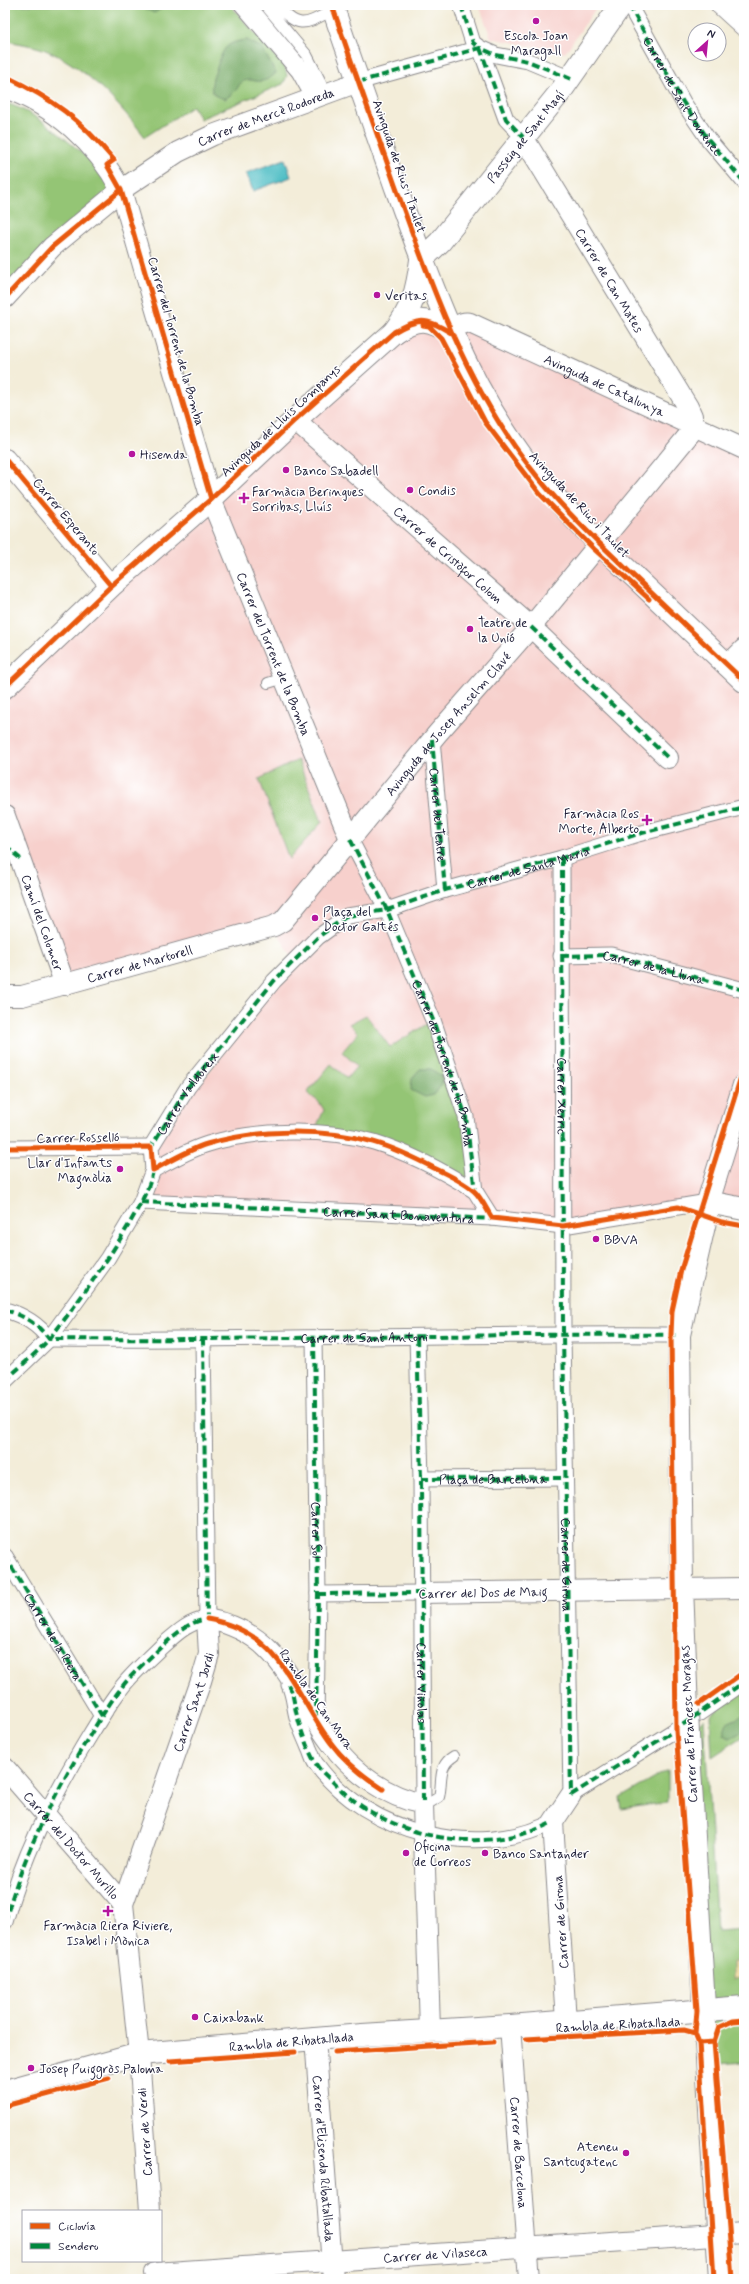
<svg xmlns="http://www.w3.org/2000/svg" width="749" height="2284" viewBox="0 0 749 2284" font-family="Mynerve,sans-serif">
	<rect width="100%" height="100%" fill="#fff"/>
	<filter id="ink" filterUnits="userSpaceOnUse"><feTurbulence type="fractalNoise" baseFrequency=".025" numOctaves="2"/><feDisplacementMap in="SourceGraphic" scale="8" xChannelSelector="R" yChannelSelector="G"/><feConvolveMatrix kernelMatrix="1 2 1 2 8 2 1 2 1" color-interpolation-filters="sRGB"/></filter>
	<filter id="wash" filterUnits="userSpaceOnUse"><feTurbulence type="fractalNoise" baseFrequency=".012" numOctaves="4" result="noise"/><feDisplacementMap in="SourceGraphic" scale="16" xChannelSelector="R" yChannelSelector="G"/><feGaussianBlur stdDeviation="0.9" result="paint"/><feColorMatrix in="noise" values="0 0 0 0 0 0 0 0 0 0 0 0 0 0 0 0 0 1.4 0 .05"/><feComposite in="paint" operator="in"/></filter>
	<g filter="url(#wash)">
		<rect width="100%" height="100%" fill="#f3edd9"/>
		<path fill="#f7d0cc" d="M479,5h119l-33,48 -74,-15z
			M470,328l274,121v760l-36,-7 -145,24 -422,-24 10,-55 143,-186 -20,-35 -209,59 -60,-164v-132l389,-357 57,1z"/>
		<path fill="#94c575" stroke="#5b7458" d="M8,5h222l55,62 2,9 -4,8 -83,35 -7,-13 -48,31c-26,-33 -56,-67 -95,-85 -12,-6 -29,-8 -42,-11l-2,-4z
			M5,103c37,9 88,60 116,87l-116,108z
			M298,760l24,62 -33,37 -30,-80z
			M366,1015l24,32 43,-27 33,97 6,63 -60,-24 -99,-22 11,-24 -5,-8 -12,-9 24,-29 16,14 10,-12 -15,-14 16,-19 -9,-9z
			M744,1692v44l-32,21 -2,-42z
			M704,1719l13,213 27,-2v132l-38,3 -18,-334z
			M668,1770v32l-46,7 -2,-11z"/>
		<path fill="#7a6" stroke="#4c6650" d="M138,5h27l-2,3 -9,5z
			M247,40l15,8 14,25c-18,17 -24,1 -35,10 -3,2 -3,6 -6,8 -3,3 -7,6 -10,8l-9,-3 -4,-5c-1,-9 1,-13 4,-21 7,-19 7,-28 31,-30z
			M420,1069h11l10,7 1,8 -8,11 -9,2 -14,-7 1,-12z
			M744,1713v18l-14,7 -7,-3 4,-12 13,-6z"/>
		<path fill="#eeda9e" stroke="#887e6c" d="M733,1962h11v16l-11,1z"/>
		<path fill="#4ebdc4" stroke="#387080" d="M285,159l6,18 -38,14 -7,-18z"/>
	</g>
	<g filter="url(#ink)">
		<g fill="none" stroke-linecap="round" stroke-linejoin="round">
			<g stroke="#8a888a" stroke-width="12">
				<path id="service" d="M239,5l58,68 14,25
					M251,5l55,66 14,24
					M265,5l42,50 19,37
					M277,5c22,26 29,19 56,5
					M268,683l16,-5
					M423,1804l8,-2 8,-5c4,-16 -2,-31 15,-41"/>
			</g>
			<g stroke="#8a888a" stroke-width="17">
				<g id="pedestrian">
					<path d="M461,5l12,38 7,5 26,71 17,18"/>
					<path d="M629,5l54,97 25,37 36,43"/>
					<path d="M358,82l122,-34 16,7 32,6 43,18"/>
					<path d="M432,739l13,151"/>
					<path d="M350,839l37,71 46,110 33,97 9,74 17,27"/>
					<path d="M562,858l1,477 8,460"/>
					<path id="s1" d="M561,956l50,-1 133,35"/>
					<path d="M5,1148l146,-1"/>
					<path d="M153,1170c17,-9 35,-20 55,-26 48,-15 118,-16 166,-2 36,11 69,29 101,49"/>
					<path d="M141,1202l351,16 71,8 145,-24"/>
					<path d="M5,1310c18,5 33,14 44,29 210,2 420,-6 630,-4"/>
					<path id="s2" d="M417,1337l4,142 2,325"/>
					<path d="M314,1339l4,255 -2,127"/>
					<path d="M5,1381l44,-42 58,-80 34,-57 12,-32 -2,-23 37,-60 86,-106 44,-44 29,-21 40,-6 58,-20 117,-32 76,-24 106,-27"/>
					<path d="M421,1479l144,-1"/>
					<path d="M5,1556l97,160"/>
					<path d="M318,1594l103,-1"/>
					<path d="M289,1685c5,10 5,21 8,32 3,11 8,21 12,31 3,6 4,13 8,17 49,68 160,96 236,57"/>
					<path d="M571,1795l101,-63 72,-50"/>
					<path d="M5,1922c17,-64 45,-120 79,-177 11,-18 22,-37 35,-54 11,-16 28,-30 42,-44 14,-12 26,-25 46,-28l-4,-278"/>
				</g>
			</g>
			<g stroke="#8a888a" stroke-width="22">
				<g id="minor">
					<path d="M721,5l23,21"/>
					<path id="s3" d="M5,88c49,17 92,56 116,102l90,309 139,340"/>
					<path id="s4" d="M5,298l47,-51 69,-57 57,-38 35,-17 145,-53"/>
					<path id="s5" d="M451,333c5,-6 10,-12 19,-10l274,126"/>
					<path id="s6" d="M295,420l236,207 137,131"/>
					<path d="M5,459l106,127"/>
					<path d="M727,666l17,-17"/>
					<path id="s7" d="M5,816l60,169"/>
					<path id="s8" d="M5,996h17l252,-70 9,-5 154,-187 94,-107 161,-196v-15l-4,-9 -165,-270"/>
					<path d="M421,1593l323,-5"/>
					<path id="s9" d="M5,1768l118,136"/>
					<path d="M566,2021l-13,-199 18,-27"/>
					<path id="s10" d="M510,2026l19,253"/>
					<path id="s11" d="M315,2038l18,241"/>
					<path id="s12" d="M150,2211l-11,-157 -16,-150 78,-223 8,-27 -2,-35c75,13 85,72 124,124 22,30 56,54 92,61l7,226"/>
					<path id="s13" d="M154,2273l590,-40"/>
				</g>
			</g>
			<g stroke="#8a888a" stroke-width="24">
				<g id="tertiary">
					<path d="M332,5c20,60 42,120 63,180 35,98 70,198 134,281 32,42 71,78 109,114 36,34 71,68 106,101"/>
					<path id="s14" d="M421,260l19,-18 121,-151 60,-86"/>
					<path d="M394,332c24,-15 33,-15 57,1"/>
					<path d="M5,687l106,-101 100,-87 84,-79 99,-88c19,-25 23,-41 27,-72"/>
					<path d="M708,1202l36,7"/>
					<path d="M687,1710l-5,-123 -3,-252 27,-118 2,-15 36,-117"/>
					<path d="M688,1735l32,544"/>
					<path id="s15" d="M5,2091l134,-37 223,-19 148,-9 234,-19"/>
				</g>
			</g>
			<path stroke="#8a888a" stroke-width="2.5" stroke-dasharray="3 3" stroke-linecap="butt" d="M5,40l2,-1"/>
			<use href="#service" stroke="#fff" stroke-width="10"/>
			<use href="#pedestrian" stroke="#fff" stroke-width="15"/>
			<use href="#minor" stroke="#fff" stroke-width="20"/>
			<use href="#tertiary" stroke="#fff" stroke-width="22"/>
			<g stroke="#8a888a" stroke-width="24" stroke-linecap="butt">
				<path id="tertiary-bridge" d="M687,1710l1,25"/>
			</g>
			<use href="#tertiary-bridge" stroke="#fff" stroke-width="22"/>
			<g stroke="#00873e" stroke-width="4" stroke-dasharray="8 4" stroke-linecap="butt">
				<path d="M461,5l12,38 7,5 26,71 17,18"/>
				<path id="s16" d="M629,5l54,97 25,37 36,43"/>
				<path d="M358,82l122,-34 16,7 32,6 43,18"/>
				<path d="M531,627l137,131"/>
				<path id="s17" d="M432,739l13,151"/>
				<path id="s18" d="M350,839l37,71 46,110 33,97 9,75"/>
				<path d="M5,846l17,14"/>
				<path id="s19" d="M562,858l1,477 8,460"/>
				<path d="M561,956l50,-1 133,35"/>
				<path id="s20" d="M151,1150v-3l37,-60 86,-106 44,-44 29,-21 40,-6 58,-20 117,-32 76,-24 106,-27"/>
				<path id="s21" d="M141,1202l353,17"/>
				<path id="s22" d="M5,1310c18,5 33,14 44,29 210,2 420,-6 630,-4"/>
				<path d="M417,1337l4,142 2,325"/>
				<path id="s23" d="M314,1339l4,255 -2,125"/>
				<path d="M5,1381c14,-14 31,-27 44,-42 23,-27 104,-139 104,-171"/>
				<path id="s24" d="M421,1479l144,-1"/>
				<path id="s25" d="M5,1556l97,160"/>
				<path d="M318,1594l103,-1"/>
				<path d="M289,1684c5,11 5,23 9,35 4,14 10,32 18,45 4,7 13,14 19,20 53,54 148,74 218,38"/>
				<path d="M571,1795l101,-63 72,-50"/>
				<path d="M5,1922c17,-64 45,-120 79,-177 11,-18 22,-37 35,-54 11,-16 28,-30 42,-44 14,-12 26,-25 46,-28l-4,-278"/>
			</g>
			<g stroke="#fff" stroke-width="8">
				<path id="cycleway" d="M332,5c20,60 42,120 63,180 35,98 70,198 134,281 32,42 71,78 109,114 36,34 71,68 106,101
					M5,76c48,23 75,43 109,84l-7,5 14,25 90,309
					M5,298l47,-51 69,-57
					M423,325l6,1 12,12 44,84 55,72 54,55 55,50
					M5,459l106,127
					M5,687l106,-101 100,-87 84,-79 99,-88c24,-14 32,-15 57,1
					M5,1148l146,-1 2,23c17,-9 35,-20 54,-26 50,-15 116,-16 166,-2 21,6 42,16 61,26 13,6 28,13 40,23 7,6 13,19 18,27l71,8 115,-19 44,15 22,4
					M207,1619c75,13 85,71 124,124 14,19 32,33 52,46
					M699,1704l45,-32
					M695,2033l2,-22 -21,-281 -5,-395 1,-24 9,-41 63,-203
					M526,2039l158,-9 11,3 4,10 15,-1 5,-15 14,-6 11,-1
					M714,2042l19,237
					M699,2043l15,236
					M335,2052l158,-10
					M170,2061l125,-9
					M5,2106l104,-28"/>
			</g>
			<use href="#cycleway" stroke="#e8590c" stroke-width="5"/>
		</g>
	</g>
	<g fill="#b5179e" stroke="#fff" stroke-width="1.5">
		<circle cx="536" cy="21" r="4"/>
		<circle cx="377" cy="295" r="4"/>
		<circle cx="132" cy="454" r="4"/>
		<circle cx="286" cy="470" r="4"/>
		<circle cx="410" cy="490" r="4"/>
		<path d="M242 492h4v4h4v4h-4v4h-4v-4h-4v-4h4z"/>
		<circle cx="470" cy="629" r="4"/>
		<path d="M645 814h4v4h4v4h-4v4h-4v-4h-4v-4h4z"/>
		<circle cx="315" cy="918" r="4"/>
		<circle cx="120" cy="1169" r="4"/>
		<circle cx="596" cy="1239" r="4"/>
		<circle cx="406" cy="1853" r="4"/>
		<circle cx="485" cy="1853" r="4"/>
		<path d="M106 1905h4v4h4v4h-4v4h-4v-4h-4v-4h4z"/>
		<circle cx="195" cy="2017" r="4"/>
		<circle cx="31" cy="2068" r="4"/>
		<circle cx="626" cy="2153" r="4"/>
	</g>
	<g text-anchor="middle" stroke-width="3" stroke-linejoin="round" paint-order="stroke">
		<g font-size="13" fill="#22223b" stroke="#fff" text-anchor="start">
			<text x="536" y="40" text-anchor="middle">Escola Joan<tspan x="536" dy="15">Maragall</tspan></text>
			<text x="385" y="300">Veritas</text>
			<text x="140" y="459">Hisenda</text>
			<text x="294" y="475">Banco Sabadell</text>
			<text x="418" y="495">Condis</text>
			<text x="252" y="496">Farmàcia Beringues<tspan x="252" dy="15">Sorribas, Lluís</tspan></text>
			<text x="478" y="627">Teatre de<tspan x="478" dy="15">la Unió</tspan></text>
			<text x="639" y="818" text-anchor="end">Farmàcia Ros<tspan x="639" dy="15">Morte, Alberto</tspan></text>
			<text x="323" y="916">Plaça del<tspan x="323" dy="15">Doctor Galtés</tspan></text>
			<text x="112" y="1167" text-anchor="end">Llar d'Infants<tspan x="112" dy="15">Magnòlia</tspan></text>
			<text x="604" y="1244">BBVA</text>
			<text x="414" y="1851">Oficina<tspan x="414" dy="15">de Correos</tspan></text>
			<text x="493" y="1858">Banco Santander</text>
			<text x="108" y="1930" text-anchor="middle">Farmàcia Riera Riviere,<tspan x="108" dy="15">Isabel i Mònica</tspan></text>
			<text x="203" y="2022">Caixabank</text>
			<text x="39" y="2073">Josep Puiggròs Paloma</text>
			<text x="618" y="2151" text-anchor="end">Ateneu<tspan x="618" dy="15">Santcugatenc</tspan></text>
		</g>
		<g font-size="13" fill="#22223b" stroke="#fff">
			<text dy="5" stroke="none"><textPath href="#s16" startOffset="106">Carrer de Sant Domènec</textPath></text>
			<text dy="5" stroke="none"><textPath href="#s4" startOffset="322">Carrer de Mercè Rodoreda</textPath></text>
			<text dy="5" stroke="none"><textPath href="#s14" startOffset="162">Passeig de Sant Magí</textPath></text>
			<text transform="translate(400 166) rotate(71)" y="5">Avinguda de Rius i Taulet</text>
			<text transform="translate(610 280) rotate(59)" y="5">Carrer de Can Mates</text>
			<text transform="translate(177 341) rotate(74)" y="5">Carrer del Torrent de la Bomba</text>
			<text dy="5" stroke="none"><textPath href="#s5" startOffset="171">Avinguda de Catalunya</textPath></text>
			<text transform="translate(280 420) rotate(-43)" y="5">Avinguda de Lluís Companys</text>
			<text transform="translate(580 504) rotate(47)" y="5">Avinguda de Rius i Taulet</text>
			<text transform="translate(67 516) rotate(50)" y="5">Carrer Esperanto</text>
			<text dy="5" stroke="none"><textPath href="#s6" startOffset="204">Carrer de Cristòfor Colom</textPath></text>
			<text dy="5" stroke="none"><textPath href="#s3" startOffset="647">Carrer del Torrent de la Bomba</textPath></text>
			<text dy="5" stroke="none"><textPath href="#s8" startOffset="546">Avinguda de Josep Anselm Clavé</textPath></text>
			<text dy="5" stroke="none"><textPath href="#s17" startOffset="76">Carrer del Teatre</textPath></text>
			<text dy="5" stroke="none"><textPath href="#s20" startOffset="496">Carrer de Santa Maria</textPath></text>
			<text dy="5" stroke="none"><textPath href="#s7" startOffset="113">Camí del Colomer</textPath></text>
			<text dy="5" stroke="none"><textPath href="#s8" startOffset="139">Carrer de Martorell</textPath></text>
			<text dy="5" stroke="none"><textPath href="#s1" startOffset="94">Carrer de la Lluna</textPath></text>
			<text dy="5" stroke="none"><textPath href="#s18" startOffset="244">Carrer del Torrent de la Bomba</textPath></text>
			<text dy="5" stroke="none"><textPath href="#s20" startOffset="68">Carrer Valldoreix</textPath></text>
			<text dy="5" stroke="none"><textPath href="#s19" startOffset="238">Carrer Xerric</textPath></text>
			<text transform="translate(78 1137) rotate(-1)" y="5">Carrer Rosselló</text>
			<text dy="5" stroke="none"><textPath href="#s21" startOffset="258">Carrer Sant Bonaventura</textPath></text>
			<text dy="5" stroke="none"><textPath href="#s22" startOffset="369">Carrer de Sant Antoni</textPath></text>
			<text dy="5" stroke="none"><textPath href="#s24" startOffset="72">Plaça de Barcelona</textPath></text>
			<text dy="5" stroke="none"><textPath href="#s23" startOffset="191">Carrer Sol</textPath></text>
			<text dy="5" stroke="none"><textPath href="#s19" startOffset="707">Carrer de Girona</textPath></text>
			<text transform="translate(483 1592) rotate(-1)" y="5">Carrer del Dos de Maig</text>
			<text dy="5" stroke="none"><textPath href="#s25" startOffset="94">Carrer de la Riera</textPath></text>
			<text dy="5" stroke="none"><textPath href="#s2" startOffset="346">Carrer Viñolas</textPath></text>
			<text transform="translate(317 1699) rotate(55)" y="5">Rambla de Can Mora</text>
			<text dy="5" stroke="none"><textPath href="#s12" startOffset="522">Carrer Sant Jordi</textPath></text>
			<text transform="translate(688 1724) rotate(-93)" y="5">Carrer de Francesc Moragas</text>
			<text dy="5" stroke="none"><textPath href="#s9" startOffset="102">Carrer del Doctor Murillo</textPath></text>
			<text transform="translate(560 1922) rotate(-94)" y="5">Carrer de Girona</text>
			<text transform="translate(618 2024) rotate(-3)" y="5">Rambla de Ribatallada</text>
			<text dy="5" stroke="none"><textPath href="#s15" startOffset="292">Rambla de Ribatallada</textPath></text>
			<text transform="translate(144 2132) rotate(-94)" y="5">Carrer de Verdi</text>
			<text dy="5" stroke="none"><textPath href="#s10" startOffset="127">Carrer de Barcelona</textPath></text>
			<text dy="5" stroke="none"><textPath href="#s11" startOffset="121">Carrer d'Elisenda Ribatallada</textPath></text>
			<text dy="5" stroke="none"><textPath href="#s13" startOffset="282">Carrer de Vilaseca</textPath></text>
		</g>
	</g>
	<rect width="749" height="2284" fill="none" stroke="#fff" stroke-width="20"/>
	<rect x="22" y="2210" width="140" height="52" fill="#ffffff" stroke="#a7a7b1"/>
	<rect x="30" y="2223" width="20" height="6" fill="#e8590c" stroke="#a7a7b1"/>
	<text x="58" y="2230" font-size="12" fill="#22223b">Ciclovía</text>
	<rect x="30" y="2243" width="20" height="6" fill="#00873e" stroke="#a7a7b1"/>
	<text x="58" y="2250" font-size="12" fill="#22223b">Sendero</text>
	<g transform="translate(707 42) rotate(27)"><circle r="19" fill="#ffffff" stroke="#a7a7b1"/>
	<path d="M0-3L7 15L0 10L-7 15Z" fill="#b5179e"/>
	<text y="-6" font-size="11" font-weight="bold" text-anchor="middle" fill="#22223b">N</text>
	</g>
</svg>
